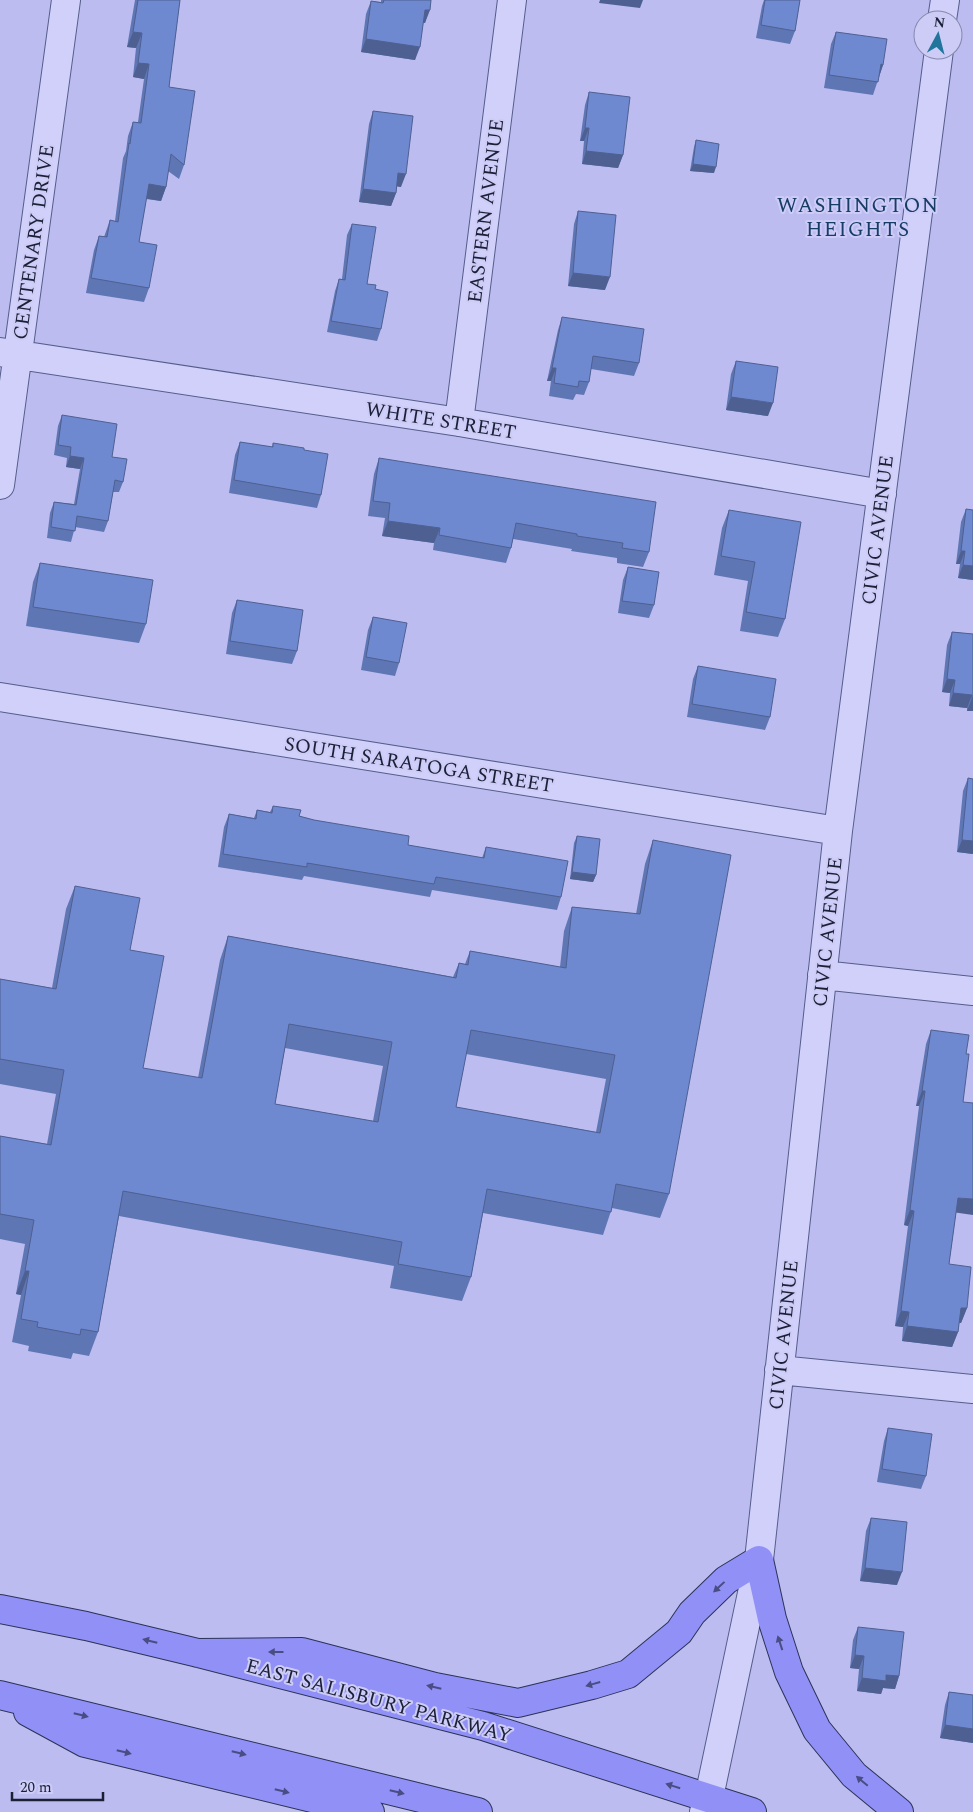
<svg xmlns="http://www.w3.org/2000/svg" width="973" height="1812" viewBox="0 0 973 1812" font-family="Spectral,serif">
	<rect width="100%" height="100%" fill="#bdbcf0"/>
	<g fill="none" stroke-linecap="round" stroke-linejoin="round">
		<g stroke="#555d88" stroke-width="30">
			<path id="minor" d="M942,20l3,-20
				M0,352l459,70 423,72
				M459,422l53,-422
				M0,485l66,-485
				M0,697l838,134
				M822,975l151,16
				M779,1370l194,19
				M704,1812l5,-15 50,-237 79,-729 101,-781"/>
		</g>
		<g stroke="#2a3356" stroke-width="30">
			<path id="major" d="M0,1609l86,17 112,27 285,73 269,86
				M198,1653l104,-1 133,35 83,16 74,-18 36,-11 51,-42 13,-19 34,-33 33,-20 13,59 17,53 28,58 37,45 45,37
				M0,1695l478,117
				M28,1712l57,31 285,69"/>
		</g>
		<use href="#minor" stroke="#d0d0fb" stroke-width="28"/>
		<use href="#major" stroke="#9190f7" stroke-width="28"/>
	</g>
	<path fill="#5f76b4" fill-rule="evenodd" d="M135,0h45l-11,87 15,78 -5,14 -11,-8 -2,16 -5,14 -15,-2 -7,43 10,46 -5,14 -58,-9 8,-43 5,-14 5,1 6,-17 5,1 8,-63 3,-7 2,-15 5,-14h5l6,-43 -11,-2 3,-29 -9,-1z
		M381,0h50l-6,23h-2l-8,37 -54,-8 5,-38 5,-13 10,1z
		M764,0h36l-5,31 -5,13 -34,-6 6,-32z
		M836,32l47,33 -10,30 -49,-7 7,-44z
		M589,92l34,63 -5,13 -36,-4 2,-23h-4l5,-36z
		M373,111l28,76 -4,-1 -1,7 -5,13 -32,-4 10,-78z
		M696,140l18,33 -24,-2 4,-24z
		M578,211l27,79 -37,-4 6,-62z
		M352,224l15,60 8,5 6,40 -4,12 -50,-9 8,-41 4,-12h3l5,-44z
		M562,317l77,46 -5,13 -43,-7 -2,13 -5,13 -8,-1 -3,6 -24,-4 2,-15h-4l11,-51z
		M736,361l32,55 -42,-6 5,-36z
		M62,415l50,42 11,25 -4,10h-6l-5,29 -4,11 -29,-5 -4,15 -24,-4 3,-25 4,-11 20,2 6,-35 -14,-2 1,-9 -13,-3 4,-29z
		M240,442l32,5 1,-4 31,7 17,45 -4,13 -88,-15 6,-38z
		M379,458l270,94 -6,15 -26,-4v-5l-46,-7 1,-2 -59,-10 -2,9 -5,15 -73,-13 1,-7 -52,-7 3,-18 -17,-2 6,-42z
		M966,509l7,71 -15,-2 2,-14h-4l5,-42z
		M729,510l56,109 -7,18 -38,-6 8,-50 -34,-6 8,-47z
		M40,563l106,61 -7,19 -113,-17 7,-44z
		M628,567l26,38 -5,13 -31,-5 5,-33z
		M237,600l60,51 -5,13 -66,-10 6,-41z
		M373,617l26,46 -4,13 -34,-6 7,-40z
		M952,632l21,2v77h-6v-3l-18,-2 1,-13 -8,-1 5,-47z
		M698,666l72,51 -5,13 -78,-13 6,-38z
		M968,778l5,76 -16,-2 6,-61z
		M273,806l26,10 109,29 74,13 4,-11 75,50 -4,13 -125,-20 -2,7 -126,-21 -2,4 -84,-13 6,-40 5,-13 25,4 3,-8 13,2z
		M577,836l19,39 -3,7 -23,-3 4,-36z
		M653,840l16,354 -9,24 -48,-10 -9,27 -120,-22 -12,64 -9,24 -72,-13 4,-22 -275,-50 -21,116 -9,24 -16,-3 -2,6 -43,-8 1,-5 -17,-4 9,-47 -5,-1 9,-50 -25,-5v-103l47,8 9,-50 -56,-10v-105l52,9 14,-79 9,-23 55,64 13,118 55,10 22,-118 8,-24 225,41 6,-14 6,1 5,-13 90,16 4,-36 8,-24 64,7 9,-50zM285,1048l98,18 -10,55 -98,-17zM466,1054l140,25 -10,53 -140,-25z
		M931,1030l35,24 -10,159 -7,51 18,44 -6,15h-2l-1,9 -6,15 -50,-6 1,-14 -8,-1 13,-100 -4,-1 15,-119h-3l10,-62z
		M888,1428l38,48 -5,13 -44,-7 7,-41z
		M871,1518l26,67 -37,-4 6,-50z
		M858,1627l41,49 -4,13 -12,-1 -2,6 -24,-3 2,-22 -9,-1 3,-28z
		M949,1692l24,3v48l-33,-5 5,-33z"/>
	<path fill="#4e6092" d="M600,0h43l-3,8 -41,-5z
		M425,10h5l-5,13h-5z
		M133,32l9,1 -6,15 -9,-1z
		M366,39l54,8 -5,13 -54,-8z
		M138,63l11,1 -5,15 -11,-2z
		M881,64l2,1 -4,12z
		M585,128h4l-5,13h-4z
		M586,151l37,4 -5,13 -36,-4z
		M693,164l23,3 -2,6 -24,-2z
		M398,173l8,1 -5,13 -7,-1z
		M149,184l17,3 -5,14 -18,-3z
		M363,189l33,4 -5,13 -32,-4z
		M573,273l37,4 -5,13 -37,-4z
		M552,368h4l-5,13h-4z
		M731,397l42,6 -5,13 -42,-6z
		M70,456l14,2 -4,11 -14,-2z
		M388,521l52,7 -6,15 -52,-7z
		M961,551h4l-5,13h-4z
		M963,565l10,1v14l-15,-2z
		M947,679l8,1 -5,13 -8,-1z
		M953,693l19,2 -5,13 -18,-2z
		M972,698h1v13h-6z
		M962,840l11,1v13l-16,-2z
		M572,872l24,3 -3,7 -23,-3z
		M922,1091h3l-6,15h-3z
		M958,1198l15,1v16l-21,-3z
		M910,1210l4,1 -6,15 -4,-1z
		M25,1271h4l-8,24 -5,-1z
		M961,1308h6l-6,15 -6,-1z
		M901,1311l8,1 -6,15 -8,-1z
		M907,1326l51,6 -6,15 -50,-6z
		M865,1568l37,4 -5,13 -37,-4z
		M855,1655l9,1 -5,13 -9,-1z
		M886,1675l13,1 -4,13 -12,-1 -2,6 -24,-3 5,-13z
		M945,1725l28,4v14l-33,-5z"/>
	<path fill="#6f89d1" stroke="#4e6092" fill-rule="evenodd" d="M138,0h42l-11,87 26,4 -11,74 -13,-11 -5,33 -17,-3 -10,58 18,3 -8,43 -58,-10 8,-42 8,1 3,-17 8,2 11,-79 1,1 3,-22 8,1 8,-59 -11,-1 4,-30 -9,-1z
		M384,0h47l-1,10h-5l-5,37 -54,-8 5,-38 12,2z
		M765,0h35l-5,31 -34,-6z
		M836,32l51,7 -4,26 -2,-1 -3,18 -49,-7z
		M589,92l41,5 -7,58 -37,-4 3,-23h-4z
		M373,111l40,5 -7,58 -8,-1 -2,20 -33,-4z
		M696,140l23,4 -3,23 -23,-3z
		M578,211l38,4 -6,62 -37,-4z
		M352,224l24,3 -9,57 9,1 -1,4 13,3 -7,37 -50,-8 8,-42 6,1z
		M562,317l82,12 -5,34 -46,-7 -4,26 -10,-1 -1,6 -24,-4 2,-15h-4z
		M736,361l42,6 -5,36 -42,-6z
		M62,415l55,9 -5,33 15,2 -4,23 -8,-2 -7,41 -31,-5 -2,15 -24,-4 3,-25 22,3 8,-47 -14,-2 1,-9 -13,-2z
		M240,442l33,5v-4l31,5v2l24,4 -7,41 -87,-15z
		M379,458l277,44 -7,50 -27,-4 1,-5 -46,-7v-2l-61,-11 -5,25 -72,-13 1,-7 -52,-7 2,-18 -17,-2z
		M966,509l7,1v56l-10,-1 2,-14h-4z
		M729,510l72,12 -16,97 -39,-7 9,-50 -34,-6z
		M40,563l113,17 -7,44 -113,-17z
		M628,567l31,5 -5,33 -32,-4z
		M237,600l66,10 -6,41 -67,-10z
		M373,617l34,6 -8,40 -33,-6z
		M952,632l21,2v64h-1v-3l-19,-2 2,-13 -8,-1z
		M698,666l78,13 -6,38 -78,-13z
		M968,778l5,1v62l-11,-1z
		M273,806l28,4 -2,6 15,4 95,16 -1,9 76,13 2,-11 82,14 -7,36 -125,-20 -2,7 -127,-21v4l-84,-13 6,-40 27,5 1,-9 15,3z
		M577,836l23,3 -4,36 -24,-3z
		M653,840l78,15 -62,339 -53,-10 -5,28 -124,-23 -16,88 -73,-13 4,-22 -279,-51 -25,141 -17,-3 -1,6 -43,-8 1,-5 -17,-3 8,-48h-4l9,-51 -34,-6v-78l51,9 13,-75 -64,-11v-80l56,10 19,-103 65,12 -10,52 34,6 -21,112 59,10 26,-142 228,42 3,-15 9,2 2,-14 96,17 6,-61 68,7zM289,1024l103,18 -14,80 -103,-18zM471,1030l144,25 -15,78 -144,-26z
		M931,1030l38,5 -3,19h3l-6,48 10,1v96l-15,-1 -9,66 22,3 -4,41h-6l-3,24 -51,-6 2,-14 -8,-1 13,-100 -4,-1 15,-119h-3z
		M888,1428l44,6 -6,42 -44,-7z
		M871,1518l36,4 -5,50 -37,-4z
		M858,1627l46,5 -5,44 -13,-1v6l-24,-3 2,-22 -9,-1z
		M949,1692l24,3v34l-28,-4z"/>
	<defs><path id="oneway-solid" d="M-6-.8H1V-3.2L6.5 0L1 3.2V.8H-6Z" transform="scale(1.25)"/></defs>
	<g fill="#4a4d84">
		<use href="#oneway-solid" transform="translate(719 1587) rotate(137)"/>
		<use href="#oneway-solid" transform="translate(150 1641) rotate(-166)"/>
		<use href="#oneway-solid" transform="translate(780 1643) rotate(-108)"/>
		<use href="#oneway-solid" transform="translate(276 1652) rotate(180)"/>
		<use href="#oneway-solid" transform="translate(593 1684) rotate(164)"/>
		<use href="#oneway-solid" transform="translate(434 1687) rotate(-167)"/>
		<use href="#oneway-solid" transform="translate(81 1715) rotate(14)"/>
		<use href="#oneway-solid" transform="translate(124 1752) rotate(14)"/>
		<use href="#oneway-solid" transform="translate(239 1753) rotate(14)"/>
		<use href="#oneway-solid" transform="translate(862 1781) rotate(-140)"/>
		<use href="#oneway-solid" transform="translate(673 1786) rotate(-163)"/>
		<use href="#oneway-solid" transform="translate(282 1791) rotate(14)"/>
		<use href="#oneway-solid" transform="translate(397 1792) rotate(14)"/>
	</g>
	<g text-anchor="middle" stroke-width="4" stroke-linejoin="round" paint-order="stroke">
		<g font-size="20" fill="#1b2037" stroke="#cdccf7">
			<text transform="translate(485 211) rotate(-83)" y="7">EASTERN AVENUE</text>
			<text transform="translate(33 242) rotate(-82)" y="7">CENTENARY DRIVE</text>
			<text transform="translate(441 420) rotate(9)" y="7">WHITE STREET</text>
			<text transform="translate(877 530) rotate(-83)" y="7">CIVIC AVENUE</text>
			<text transform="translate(419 764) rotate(9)" y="7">SOUTH SARATOGA STREET</text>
			<text transform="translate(827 932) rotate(-84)" y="7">CIVIC AVENUE</text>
			<text transform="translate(783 1335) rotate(-84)" y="7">CIVIC AVENUE</text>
			<text transform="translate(379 1700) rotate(15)" y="7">EAST SALISBURY PARKWAY</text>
		</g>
		<g font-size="21" letter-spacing="1" fill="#173d66" stroke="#cdccf7">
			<text x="858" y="212">WASHINGTON<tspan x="858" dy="24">HEIGHTS</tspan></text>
		</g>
	</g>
	<g transform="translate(938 35) rotate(7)"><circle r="24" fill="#cdccf7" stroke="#8687aa"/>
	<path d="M0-4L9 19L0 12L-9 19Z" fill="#21759b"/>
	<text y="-8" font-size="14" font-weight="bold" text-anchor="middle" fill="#1b2037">N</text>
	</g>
	<path d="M12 1792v8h91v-8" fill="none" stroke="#1b2037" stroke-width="2.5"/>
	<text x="20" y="1792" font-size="15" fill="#1b2037" stroke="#cdccf7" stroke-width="4" paint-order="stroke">20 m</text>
</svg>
